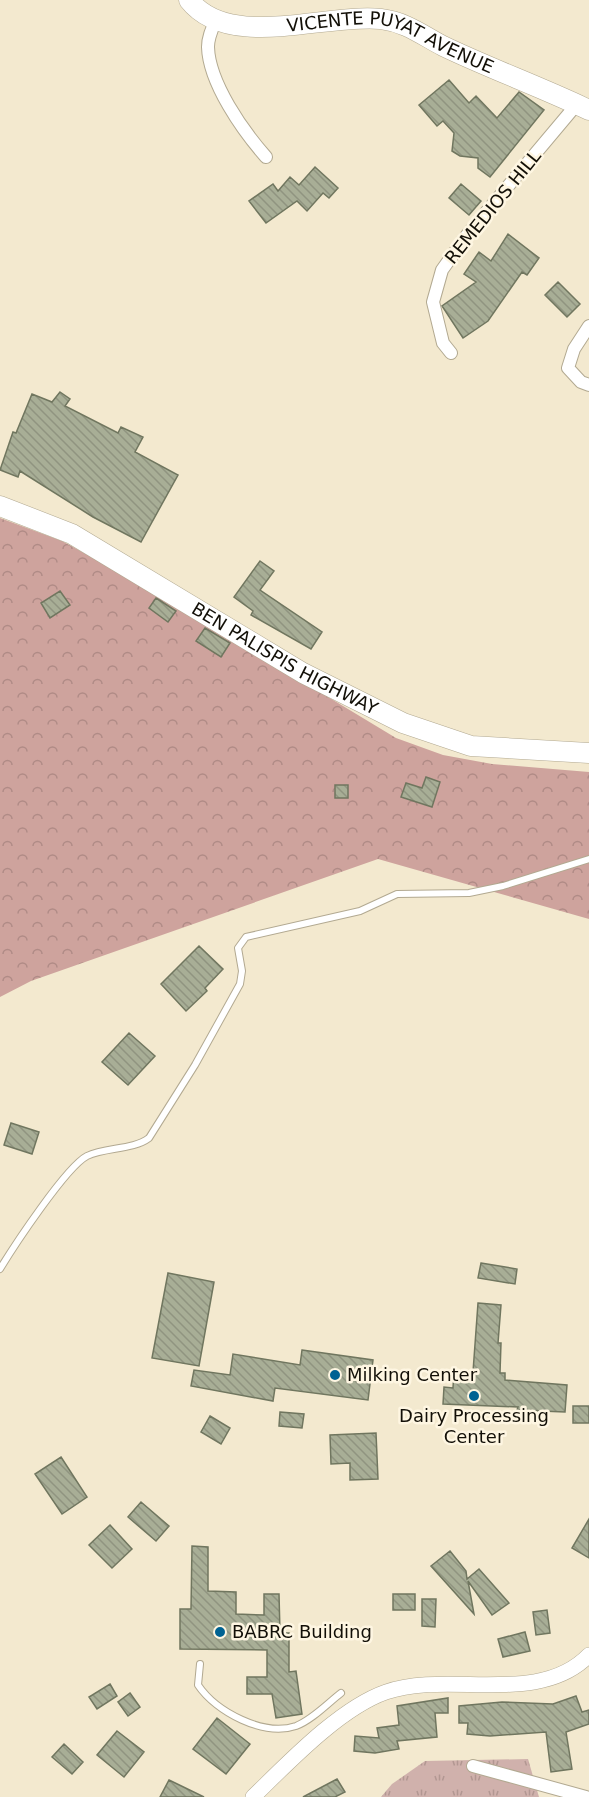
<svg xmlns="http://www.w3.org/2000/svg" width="589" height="1797" viewBox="0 0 589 1797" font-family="'DejaVu Sans',sans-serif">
	<defs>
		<pattern id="grass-tufts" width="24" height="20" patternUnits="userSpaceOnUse" patternTransform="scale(1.5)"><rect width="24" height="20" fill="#d0b1ac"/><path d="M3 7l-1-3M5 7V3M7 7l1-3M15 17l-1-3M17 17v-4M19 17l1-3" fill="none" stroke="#b29792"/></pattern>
		<pattern id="forest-crowns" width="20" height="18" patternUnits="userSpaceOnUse" patternTransform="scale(1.5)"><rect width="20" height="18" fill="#cea39d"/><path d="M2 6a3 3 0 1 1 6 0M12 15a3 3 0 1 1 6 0" fill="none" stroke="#b08b86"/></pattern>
		<pattern id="building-back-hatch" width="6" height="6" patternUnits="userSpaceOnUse" patternTransform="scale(1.5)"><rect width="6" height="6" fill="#a8ae96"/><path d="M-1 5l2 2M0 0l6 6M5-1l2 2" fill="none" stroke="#909480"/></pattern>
	</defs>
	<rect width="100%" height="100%" fill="#f3e9cf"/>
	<path fill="url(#grass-tufts)" d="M528,1759l11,38h-158l11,-13 33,-23z"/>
	<path fill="url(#forest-crowns)" d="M0,518l62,23 81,44 253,153 47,17 49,9 97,8v147l-211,-60 -347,122 -31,16z"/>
	<path fill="url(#building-back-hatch)" stroke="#70765f" stroke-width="1.5" d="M449,80l20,23 7,-7 21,22 22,-26 25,18 -54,67 -12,-9v-10l-18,-2 -8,-5 2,-18 -11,-12 -6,5 -18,-21z
		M315,167l23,21 -9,10 -6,-5 -16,18 -10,-10 -31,22 -17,-22 24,-17 5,7 12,-14 9,8z
		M461,184l20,17 -12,14 -20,-17z
		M508,234l31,24 -12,17 -5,-3 -34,49 -25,17 -21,-32 34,-24 -12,-8 15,-22 12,9z
		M558,282l22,22 -13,13 -22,-22z
		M60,392l10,7 -5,7 53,27 3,-6 22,10 -8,15 43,23 -37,67 -48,-25 -73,-46 -2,6 -18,-7 13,-38 3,1 16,-39 20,8z
		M260,561l14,10 -14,19 62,42 -11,17 -60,-34 2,-4 -19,-14z
		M60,591l10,14 -20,13 -9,-15z
		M156,598l20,13 -8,11 -19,-14z
		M205,628l25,15 -9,14 -25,-16z
		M426,777l14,5 -8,25 -31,-10 5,-14 16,5z
		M335,785h13v13h-13z
		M199,946l24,23 -18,19 2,3 -21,20 -25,-27z
		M129,1033l26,23 -27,29 -26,-23z
		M11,1123l28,9 -7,22 -28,-9z
		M481,1263l36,6 -2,15 -37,-6z
		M168,1273l46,9 -15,84 -47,-8z
		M478,1303l23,2 -3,38h3l-1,30h5v7l62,5 -2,27 -48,-2 1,-3 -75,-3 1,-17 9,1 1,-17 19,1z
		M302,1350l71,10 -5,40 -93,-12 -2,13 -82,-15 3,-16 36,5 3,-21 67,11z
		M573,1406h16v17h-16z
		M280,1412l24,2 -2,14 -23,-2z
		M210,1416l20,12 -9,16 -20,-12z
		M376,1433l2,46 -28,1v-17l-19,1 -1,-29z
		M61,1457l26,40 -25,17 -27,-40z
		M141,1502l28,24 -13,15 -28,-24z
		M589,1519v39l-17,-10z
		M110,1525l22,24 -20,19 -23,-23z
		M192,1546l16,1v44l28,1v22l28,1v-21h15l1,39h9v39l7,-1 6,43 -26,4 -4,-24h-25v-17h20v-27l-87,-1v-40h11z
		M450,1551l16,20 1,8 12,-10 30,34 -17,12 -24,-34 6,33 -43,-48z
		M393,1594h22v16h-22z
		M422,1599h14l-1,28 -13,-1z
		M547,1610l3,23 -14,2 -3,-23z
		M525,1632l5,19 -27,6 -5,-18z
		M110,1684l7,12 -20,13 -8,-12z
		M130,1693l10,14 -12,9 -10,-14z
		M576,1696l6,16 7,-2v14l-23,8 6,37 -21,3 -5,-40 -56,4 -23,-2 1,-11h-9v-17l43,-4 51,2z
		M448,1698v15h-13l2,24 -40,4 2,8 -24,4 -21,-2 1,-15 24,2 -2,-10 22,-3 -2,-19z
		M217,1718l33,26 -24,30 -33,-25z
		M117,1731l27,21 -20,25 -27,-22z
		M64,1744l19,18 -11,12 -20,-17z
		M337,1779l8,13 -10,5h-32z
		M169,1780l35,17h-44z"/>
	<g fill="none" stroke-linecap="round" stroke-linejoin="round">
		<g stroke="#b2a991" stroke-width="8">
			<path id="service" d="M0,1269c14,-23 66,-102 87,-113 19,-9 46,-6 62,-18l46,-73 45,-81 2,-13 -4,-23 8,-11 114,-26 37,-17 72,-1 34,-7 86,-27
				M200,1664l-2,21c18,27 66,52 98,41 16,-6 32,-23 45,-33"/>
		</g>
		<g stroke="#b2a991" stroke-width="14">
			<path id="minor" d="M216,20c-4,9 -8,17 -8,27 1,36 35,84 58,110
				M589,326l-15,23 -6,19 13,14 8,3
				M451,353l-8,-10 -10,-41 9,-32 25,-35 110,-131
				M473,1766l113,31"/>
		</g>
		<g stroke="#b2a991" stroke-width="16">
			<path id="tertiary" d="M253,1797c35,-34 87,-89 133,-105 62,-22 153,15 203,-37"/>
		</g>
		<g stroke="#b2a991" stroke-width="21">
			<g id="primary">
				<path id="s1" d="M189,0c40,51 137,13 192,19 25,3 41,16 62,27 48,23 98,41 146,64"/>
				<path id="s2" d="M0,506l72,28 231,139 100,50 68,23 118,7"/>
			</g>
		</g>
		<use href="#service" stroke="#fff" stroke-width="6"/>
		<use href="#minor" stroke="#fff" stroke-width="12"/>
		<use href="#tertiary" stroke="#fff" stroke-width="15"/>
		<use href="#primary" stroke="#fff" stroke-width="20"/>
	</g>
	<g fill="#006292" stroke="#fef6e2" stroke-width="2">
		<circle cx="335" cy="1375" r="6"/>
		<circle cx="474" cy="1396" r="6"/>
		<circle cx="220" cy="1632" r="6"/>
	</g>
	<g text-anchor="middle" stroke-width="5" stroke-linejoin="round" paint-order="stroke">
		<g font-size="18" fill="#120f07" stroke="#fef6e2">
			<text dy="6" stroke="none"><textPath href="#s1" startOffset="214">VICENTE PUYAT AVENUE</textPath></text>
			<text transform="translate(493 207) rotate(-51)" y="6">REMEDIOS HILL</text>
			<text dy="6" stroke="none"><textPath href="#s2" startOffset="324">BEN PALISPIS HIGHWAY</textPath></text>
		</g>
		<g font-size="18" fill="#120f07" stroke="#fef6e2" text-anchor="start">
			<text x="347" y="1381">Milking Center</text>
			<text x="474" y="1422" text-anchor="middle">Dairy Processing<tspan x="474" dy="21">Center</tspan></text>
			<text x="232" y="1638">BABRC Building</text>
		</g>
	</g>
</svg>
